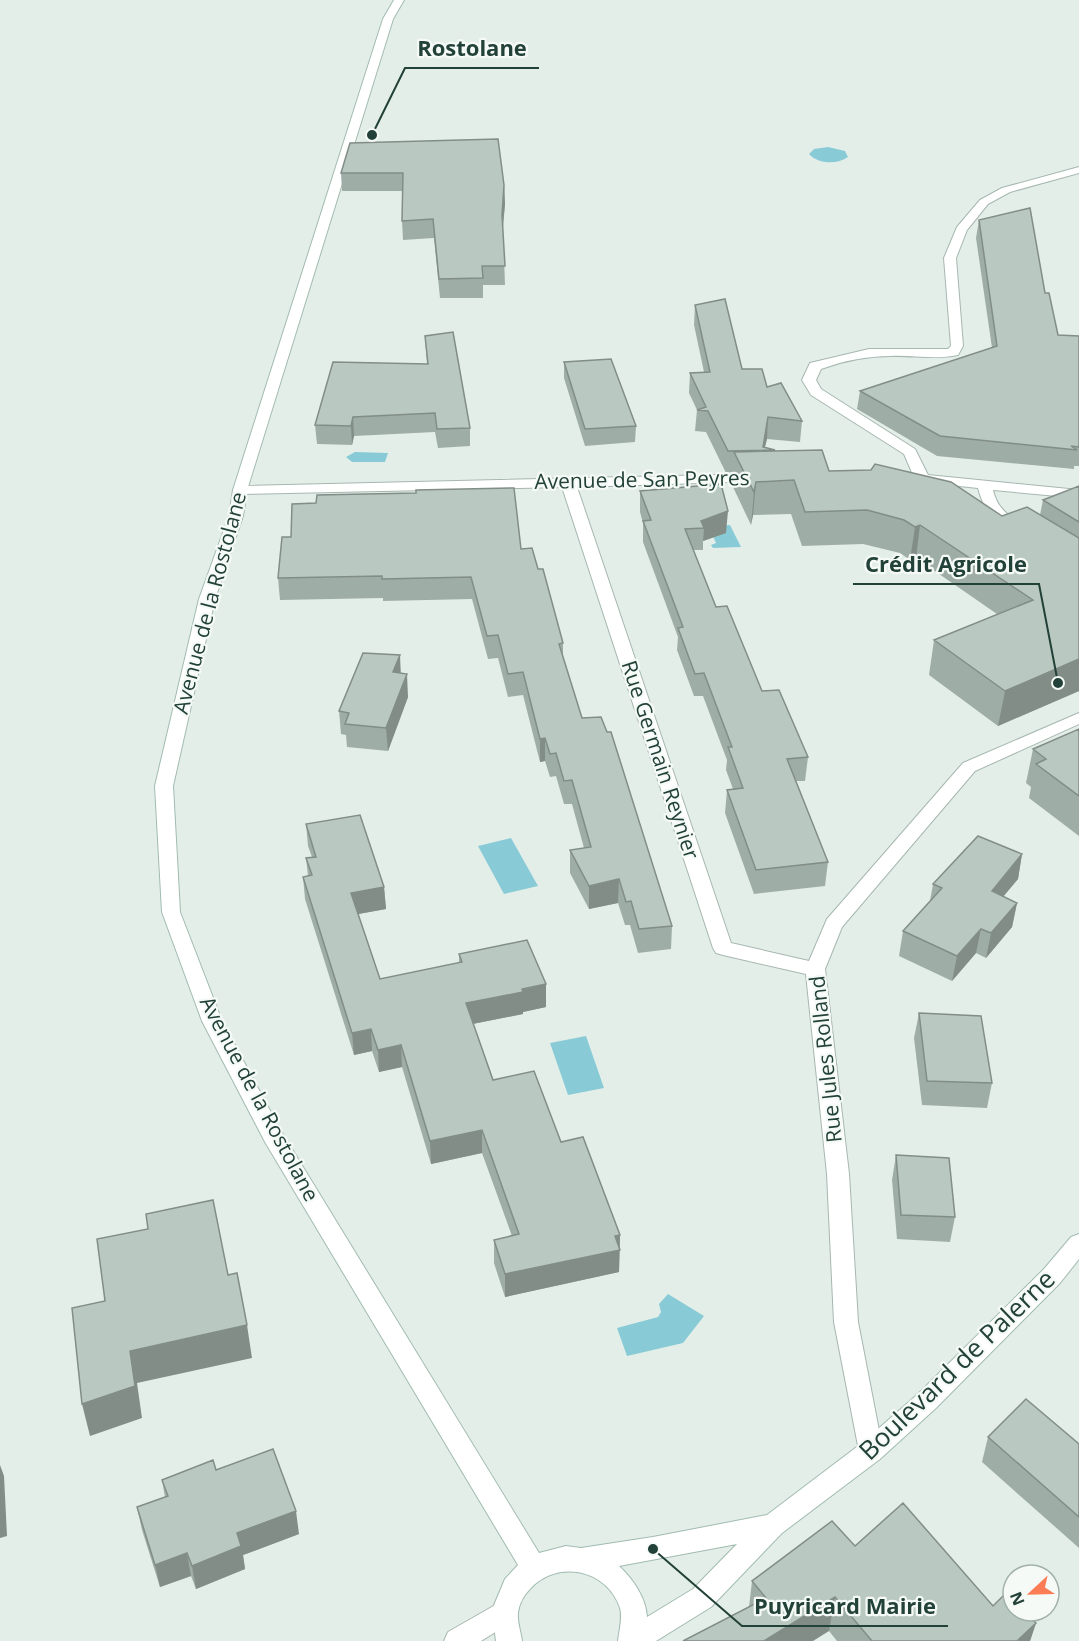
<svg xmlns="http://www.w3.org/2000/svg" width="1079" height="1641" viewBox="0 0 1079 1641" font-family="'Open Sans',sans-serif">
	<rect width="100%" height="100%" fill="#e4eee9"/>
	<path fill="#88cbd6" d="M828,147l17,4 3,6c-11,8 -30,7 -39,-3l5,-5z
		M355,452l33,1 -3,9h-33l-6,-5z
		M730,525l11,22 -28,1 -2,-3 5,-2 -7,-16z
		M511,838l27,48 -34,8 -26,-48z
		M586,1036l18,52 -36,7 -18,-52z
		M668,1294l36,22 -21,27 -56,13 -10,-28 41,-11 3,-5 -2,-8z"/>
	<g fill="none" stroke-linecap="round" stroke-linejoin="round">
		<g stroke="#a6b7b0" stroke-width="2">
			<path id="street" d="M1079,167v6l-69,19 -22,12 -21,26 -11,28 7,88 -5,9c-23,5 -44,0 -67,1 -24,0 -48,5 -70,13l-5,11 5,9 94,60 13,26 151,15v8l-86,-8c5,21 16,23 28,37l-7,4c-20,-4 -31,-24 -36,-43l-66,-7 -2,-3 3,-3 -9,-21 -93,-59 -9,-15 8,-17 59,-14h79l3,-3 -7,-88 13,-31 23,-27 22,-12z
				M757,474l5,1 2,3 -2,3 -185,6 154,456 78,18 18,-42 136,-156 116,-50v11l-104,47 -133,156 -17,42 24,205 9,148 25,129 -3,8 -9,3 -9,-3 -3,-8 -25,-129 -7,-148 -21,-200 -83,-19 -7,-2 -3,-5 -151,-461 -322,7 -7,-4 7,-4z
				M504,1600l9,3 4,9 -4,9 -32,20h-37l4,-9z"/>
		</g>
		<g stroke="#a1bbb1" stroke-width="2">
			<path id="secondary" d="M394,0h10l-11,19 -146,471 -4,26 -28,83 -42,187 7,126 42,109 59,110 258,422 27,-7 15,2 72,-11 114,-22 95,-72 56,-49 126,-125 27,-32 8,-3v25l-19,24 -124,125 -56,51 -98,74 -71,74 -55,34h-38c1,-10 5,-23 2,-33 -13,-39 -63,-49 -90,-19 -6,6 -11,15 -12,24 -1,9 3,19 4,28h-26l-4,-31 13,-31 13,-14 -253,-423 -63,-121 -40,-109 -7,-126 44,-187 30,-83 4,-26 150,-471zM737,1544l-44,45 -46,28c-1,-19 -14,-38 -28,-51z"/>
		</g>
		<use href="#street" fill="#fff" fill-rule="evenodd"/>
		<use href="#secondary" fill="#fff" fill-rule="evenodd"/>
	</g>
	<path fill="#9fada7" d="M350,143l154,42 1,19 -2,24 2,57h-22v13h-43l-6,-60 -31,2 -1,-19 1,-30h-61l-1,-18z
		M979,220l66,73 13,42 21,1v130h-5v3l-137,-13 -80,-47 3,-18 132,-43 -16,-110z
		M695,305l47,64 25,18 35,34 -2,21 -33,-3 -2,8 10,3v1l54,20 173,45 38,-1 3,-15 36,-14v205l-81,35 -69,-51 5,-35 63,-26 -81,-56 -6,2 -10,-7 -37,-9 -61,2 -11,-32 -38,1 -2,10 -19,-40 1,-13 -7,1 -20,-41 -11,-1 2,-21 -8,-17 1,-20 14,-1 -10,-47z
		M425,336l45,92v18l-32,2 -3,-16 -81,4 -2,9 -35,-1 -2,-19 112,-61z
		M564,362l72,64 -1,16 -50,4 -21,-68z
		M640,491l86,42 -23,8v9h-10l23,57 46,84 46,66 -3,24h-9l32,81 -3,24 -71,8 -29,-81 2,-23 6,-1 -7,-19 1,-10 -24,-64h-9l-17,-46 1,-13 -35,-95v-19l-3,-11z
		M521,549l17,20 25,74v14l19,61 90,208 -1,23 -33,4 -8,-28h-5l-7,-22 -29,6 -19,-36v-23l14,-2 -12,-44h-8l-8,-28 -6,1 -5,-16 -5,1 -17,-67 -15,2 -10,-39 -10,1 -16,-60 -89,2v-3l-103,2 -2,-22z
		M400,673l8,24 -20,54 -41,-4 -1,-12 -5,-1 -2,-23z
		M1079,729v107l-50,-38 2,-11 -5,-4 7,-34z
		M306,824l78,63 2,22 -28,5 22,65 79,-16v-9l87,30v23l-23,5v2l-50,10 20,56 68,62 59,93 -1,37 -114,25 -11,-34v-23l18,-4 -30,-83 -51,11 -29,-97 -23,5 -7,-21 -18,4 -49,-156 -2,-22 5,-1 -2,-18 6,-1 -4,-11z
		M1022,854l-4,25 -15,17 14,7 -5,24 -26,31 -10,-5 -24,28 -53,-25 4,-25 27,-30 3,-17z
		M919,1013l73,70 -5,25 -65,-3 -8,-67z
		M896,1155l59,62 -5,25 -53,-3 -5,-59z
		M988,1437l91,7v104l-97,-86z
		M216,1470l83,64 -56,21 2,14 -49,20 -5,-13 -31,11 -18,-57 -5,-23 28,-10 -3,-17z
		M855,1546l138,60 43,17 -6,18h-193l-8,-10 -80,-24 3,-26z"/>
	<path fill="#828d88" d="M504,185l1,19 -3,30v-19z
		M353,417l1,19 -2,9 -1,-19z
		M768,417l-1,22 -3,11h-1z
		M756,482l-3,33 -2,10 3,-33z
		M728,511l-2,22 -23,8 1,-13 -3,-7z
		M920,525l-4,33 -6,2 5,-33z
		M400,655l1,23 -8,-6z
		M1079,659v32l-81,35 7,-35z
		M407,674l1,23 -20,54 -2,-23z
		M545,738v23l-5,1v-23z
		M1022,854l-4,25 -30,36 4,-24z
		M619,879l-1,24 -29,6v-23z
		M384,887l2,22 -33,6 -2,-22z
		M1017,903l-5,24 -26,31 5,-25z
		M981,929l-5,24 -24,28 5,-25z
		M546,984v23l-23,5v2l-56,11 -1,-22z
		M371,1029l1,22 -18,4 -2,-22z
		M401,1045l1,22 -23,5 -1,-22z
		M482,1130v23l-51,11 -1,-23z
		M620,1235l-1,37 -114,25v-23z
		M247,1325l5,33 -115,25 5,35 -52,18 -8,-32 48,-53z
		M0,1465l4,11 3,60 -7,2z
		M296,1511l3,23 -56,21 2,14 -49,20 -4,-23 45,-33z
		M187,1553l4,23 -31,11 -5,-22z
		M835,1597l-6,34 -16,10h-49z
		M1036,1623l-6,18h-13z"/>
	<path fill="#b9c9c2" stroke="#828d88" stroke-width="1.5" d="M498,139l6,46 -2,30 3,51h-23l1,12 -44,1 -6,-60 -31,2 1,-48h-62l9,-30z
		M1030,208l15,85h4l9,42 21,1v111l-8,-1 6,4 -137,-14 -80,-45 137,-45 -18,-126z
		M725,299l17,70h20l5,18 14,-4 21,38 -34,-4 -5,30 12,3 -47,1 -20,-40 -11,-1 9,-3 -16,-34 20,-1 -15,-67z
		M453,332l17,96 -33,1 -2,-16 -82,4 -2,9 -36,-1 18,-63 95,2 -3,-28z
		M611,359l25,67 -51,3 -21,-67z
		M822,450l7,21 42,-1 4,-6 76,18 51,34 25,-9 52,31v121l-74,32 -71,-51 99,-40 -113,-75 -5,2 -11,-7 -37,-10 -62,2 -11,-32 -38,2 -2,10 -20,-40z
		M721,484l7,27 -27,10 3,7 -19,1 31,78 11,-1 35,85 17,-1 29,67 -21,2 41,103 -72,8 -29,-80 16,-2 -15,-41h4l-28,-74 -9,1 -17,-46 5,-1 -40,-106 8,-1 -11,-29z
		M1079,486v36l-36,-22z
		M514,488l7,61 11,-1 6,21h5l20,74 -4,1 23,74 19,-1 6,15h4l61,194 -33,3 -8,-28 -5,1 -7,-23 -30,7 -19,-36 21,-3 -19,-67 -8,1 -8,-28 -6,1 -5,-16 -5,1 -17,-67 -15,2 -10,-39 -11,1 -16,-59 -89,2v-3l-104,2 4,-41h9l1,-33 24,-1 1,-8 99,-2v-3z
		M363,653l37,2 -7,17 14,2 -21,54 -41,-4 4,-11 -10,-2z
		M1079,729v67l-43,-32 10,-5 -13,-10z
		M360,815l24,72 -33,6 29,86 82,-17 -3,-8 68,-14 19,44 -24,5 1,3 -57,11 27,77 41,-9 27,71 22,-5 37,98 -5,1 5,14 -115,24 -11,-34 25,-6 -37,-104 -52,11 -29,-96 -23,5 -7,-21 -19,4 -49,-156 9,-2 -6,-17 10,-1 -10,-33z
		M978,836l44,18 -30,37 25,12 -26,30 -10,-4 -24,27 -54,-25 39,-43 -9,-4z
		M919,1013l62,3 11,67 -65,-2z
		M896,1155l53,3 6,59 -54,-2z
		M213,1200l15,75 9,-2 10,52 -117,26 5,35 -53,18 -10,-96 33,-7 -8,-62 51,-10 -2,-15z
		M1026,1399l53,45v73l-91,-80z
		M273,1449l23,62 -59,22 4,13 -49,20 -5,-13 -32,12 -18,-58 31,-11 -6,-16 51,-20 3,10z
		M903,1503l90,103 11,-11 9,8v8h9l14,12 -19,18h-145l-37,-44 -71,44h-81l83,-43 -14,-17 80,-60 23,25z"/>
	<g text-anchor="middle" stroke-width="4.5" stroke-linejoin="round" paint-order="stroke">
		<g font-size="21" fill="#224138" stroke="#f5faf7">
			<text transform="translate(642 480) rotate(-1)" y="7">Avenue de San Peyres</text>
			<text transform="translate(210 603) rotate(-75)" y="7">Avenue de la Rostolane</text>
			<text transform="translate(660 760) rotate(72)" y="7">Rue Germain Reynier</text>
			<text transform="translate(826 1059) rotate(-96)" y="7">Rue Jules Rolland</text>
			<text transform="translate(259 1099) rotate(62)" y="7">Avenue de la Rostolane</text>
		</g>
		<g font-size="26" fill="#224138" stroke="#f5faf7">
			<text transform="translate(957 1365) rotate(-44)" y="9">Boulevard de Palerne</text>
		</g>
	</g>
	<path fill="none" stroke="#224138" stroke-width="2" d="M372 135L405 68H539M1058 683L1039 584H853M653 1549L742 1626H948"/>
	<g fill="#224138" stroke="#f5faf7" stroke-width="2">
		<circle cx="372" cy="135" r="6"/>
		<circle cx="1058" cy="683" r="6"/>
		<circle cx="653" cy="1549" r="6"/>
	</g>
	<g font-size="22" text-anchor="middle" font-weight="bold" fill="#224138" stroke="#f5faf7" stroke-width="4.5" stroke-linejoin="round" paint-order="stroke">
		<text x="472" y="56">Rostolane</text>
		<text x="946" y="572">Crédit Agricole</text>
		<text x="845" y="1614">Puyricard Mairie</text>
	</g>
	<g transform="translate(1031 1593) rotate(248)"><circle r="28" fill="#f5faf7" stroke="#a1b0ab" stroke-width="1.5"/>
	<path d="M0-4.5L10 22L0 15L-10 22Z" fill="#fb7c55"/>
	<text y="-9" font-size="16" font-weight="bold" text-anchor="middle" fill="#224138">N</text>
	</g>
</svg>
